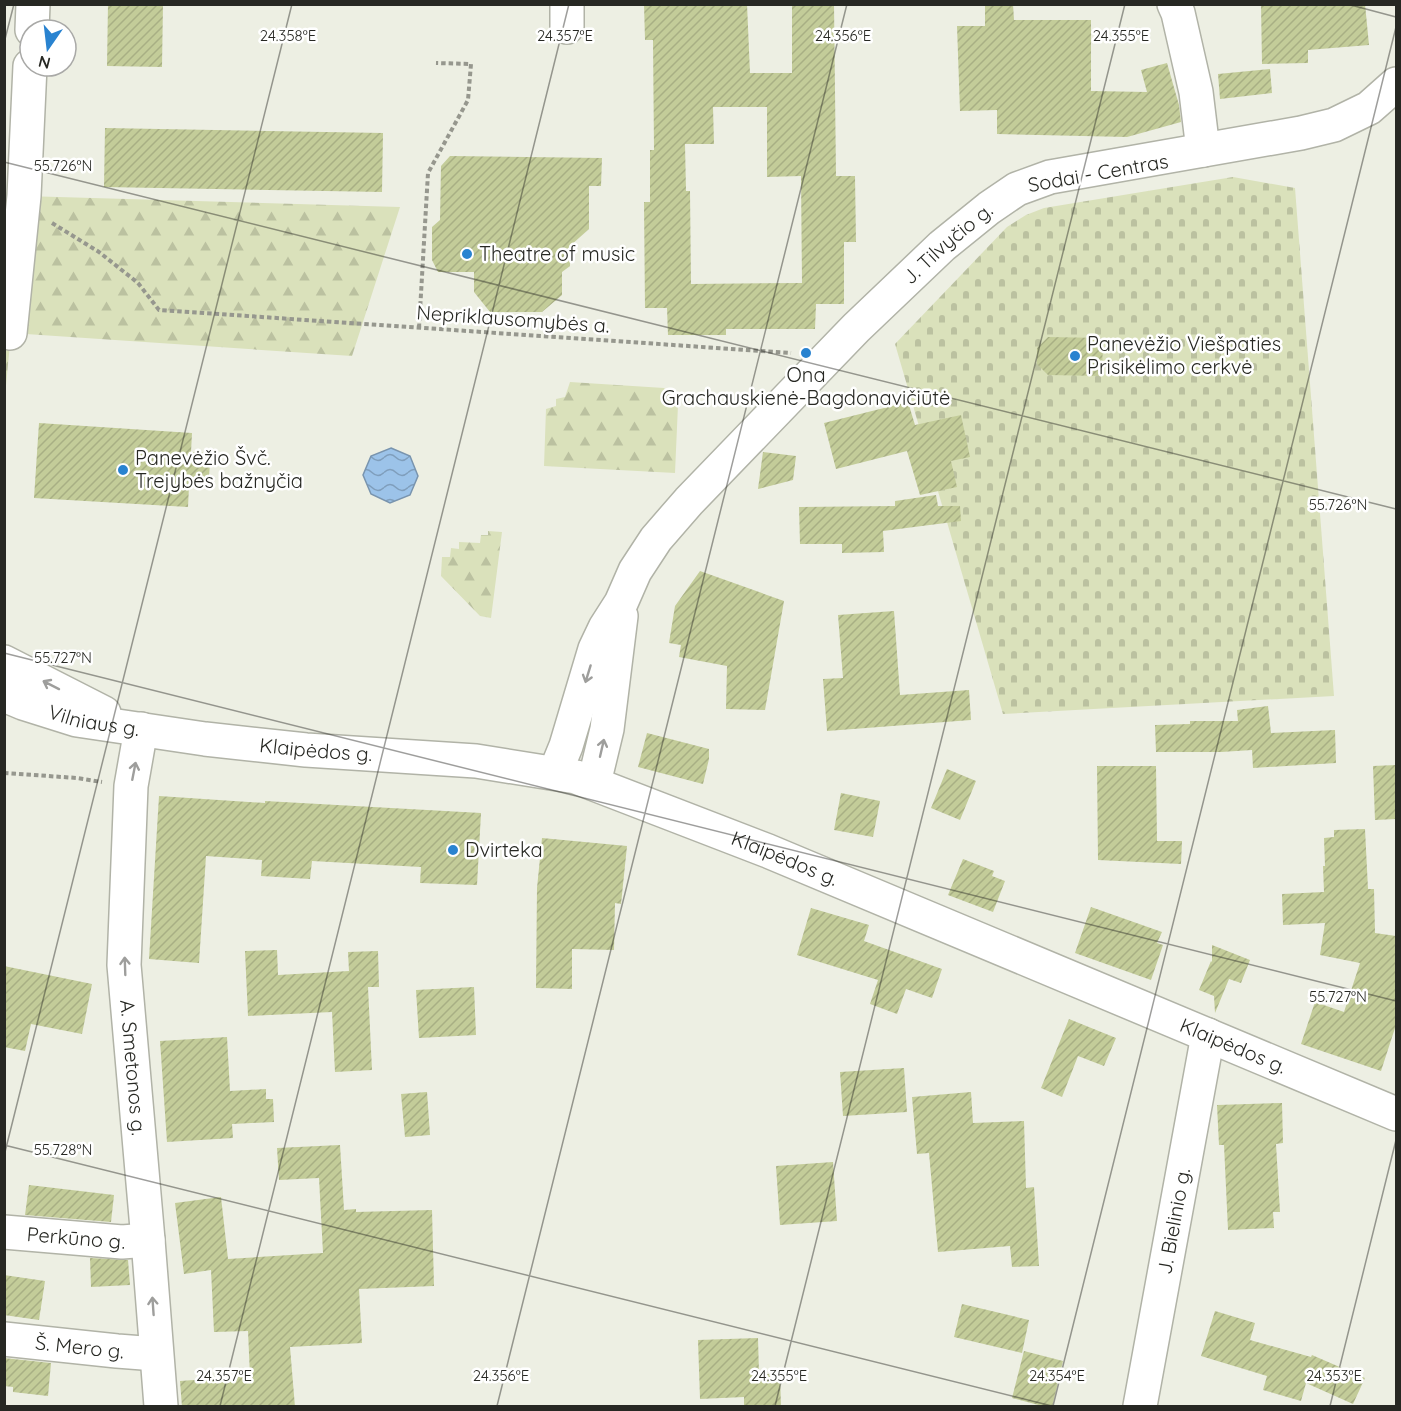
<svg xmlns="http://www.w3.org/2000/svg" width="1401" height="1411" viewBox="0 0 1401 1411" font-family="Quicksand,sans-serif">
	<defs>
		<pattern id="forest-firs" width="22" height="20" patternUnits="userSpaceOnUse" patternTransform="scale(1.5)"><rect width="22" height="20" fill="#dae1bb"/><path d="M5 1l3.5 6h-7zM16 11l3.5 6h-7z" fill="#bbc1a0"/></pattern>
		<pattern id="cemetery-stones" width="16" height="16" patternUnits="userSpaceOnUse" patternTransform="scale(1.5)"><rect width="16" height="16" fill="#dae1bb"/><path d="M2 7V4a2 2 0 0 1 4 0v3zM10 15v-3a2 2 0 0 1 4 0v3z" fill="#bbc1a0"/></pattern>
		<pattern id="water-waves" width="16" height="10" patternUnits="userSpaceOnUse" patternTransform="scale(1.5)"><rect width="16" height="10" fill="#9cc3e9"/><path d="M0 5q4-4 8 0t8 0" fill="none" stroke="#7f9ebc"/></pattern>
		<pattern id="building-hatch" width="6" height="6" patternUnits="userSpaceOnUse" patternTransform="scale(1.5)"><rect width="6" height="6" fill="#c3cc99"/><path d="M-1 1l2-2M0 6l6-6M5 7l2-2" fill="none" stroke="#a8af84"/></pattern>
	</defs>
	<rect width="100%" height="100%" fill="#edefe3"/>
	<path fill="url(#forest-firs)" d="M5,192l19,4 376,11 -48,149 -341,-23 -6,63z
		M570,382l94,6 14,17 -3,68 -131,-7 2,-57 10,-3v-7l9,-2z
		M488,531l14,1 -11,86 -11,-2 -39,-40 1,-19h8l1,-9 8,1v-7l21,1 1,-8h7z"/>
	<path fill="url(#cemetery-stones)" d="M1233,177l62,11 39,508 -331,18 -108,-370 112,-117 19,-12 18,-7z"/>
	<path fill="url(#water-waves)" stroke="#7994ae" stroke-width="1.5" d="M391,448l19,8 8,20 -8,19 -20,8 -19,-9 -8,-19 8,-19z"/>
	<path fill="url(#building-hatch)" fill-rule="evenodd" d="M108,4h55l-1,63 -55,-1z
		M644,4h103l3,69h42v-69h42l2,172h19l1,66h-12v62h-28l-1,25h-89v6h-58l-1,-27h-22l-1,-106h6v-52h4l-1,-110h-8zM713,107h54v70l34,-1 1,107 -111,1 -1,-93h-4l-1,-47h29z
		M985,4h28l1,16h77v71l56,1 -6,-22 26,-7 12,42 2,17 -54,15 -130,-3v-24l-37,1 -3,-85h28z
		M1261,4h104l4,41 -61,5v13l-46,1z
		M1270,69l2,24 -52,6 -2,-25z
		M105,128l278,5 -1,59 -278,-5z
		M450,156l152,2 -1,28h-12v43l-19,17v20l-8,6v23l-20,17h-52l-16,-20v-20h-36l-6,-12v-33l8,-7 1,-54z
		M1048,337l55,1 -1,38 -54,-1 -11,-11v-16z
		M908,402l7,23 46,-10 9,42 -19,4 6,26 -37,8 -13,-44 -71,18 -12,-46z
		M39,423l153,10 -1,19 20,1 -3,34 -19,-1 -1,21 -154,-9z
		M763,452l33,4 -3,24 -35,9z
		M936,495l2,11h22l1,15 -78,10 1,21 -42,1v-9h-42l-1,-37 96,-1v-5z
		M700,571l84,30 -19,109 -39,-1 1,-43 -48,-9 2,-12 -12,-2 6,-37z
		M894,611l6,84 69,-5 2,30 -144,11 -4,-52 20,-1 -5,-63z
		M1268,706l3,27 64,-3 1,33 -83,5 -1,-18 -31,2h-65l-1,-27 35,-1v-3h48l-1,-11z
		M647,733l62,16v10l-6,25 -65,-17z
		M1396,765v54l-21,1 -2,-54z
		M1097,766h59l1,75h25l-1,23 -83,-4z
		M947,769l29,12 -16,39 -29,-12z
		M841,793l39,8 -7,36 -39,-7z
		M159,796l106,7v-2l216,12 -4,72 -57,-2 1,-16 -109,-6 -2,18 -49,-3 1,-16 -56,-4 -7,107 -50,-4z
		M1365,829l3,60h6l1,44 21,3v89l-15,46 -80,-27 14,-42 29,10 16,-49 -40,-8 5,-32 -42,2 -1,-31 42,-2 -1,-26h2l-1,-28 10,-1v-7z
		M542,838l85,8 -6,58 -6,-1 -1,47 -42,-1v40l-36,-1 1,-100z
		M963,859l31,12 -2,5 13,5 -12,31 -45,-17z
		M1091,907l71,25 -5,11 6,2 -12,35 -76,-27z
		M811,908l58,17 -5,16 78,28 -10,29 -26,-9 -9,25 -27,-10 8,-24 -81,-25z
		M1212,945l38,15 -9,23 -12,-4 -14,34 -1,-17 -15,-6 12,-29 1,1z
		M277,950l1,25 71,-4 -1,-19 30,-1 1,36h-11l4,83 -37,2 -3,-60 -84,4 -3,-65z
		M4,966l88,18 -10,50 -51,-10 -6,27 -21,-4z
		M474,987l2,48 -57,3 -3,-48z
		M1069,1019l47,19 -12,28 -26,-10 -16,41 -21,-9z
		M227,1037l3,54 36,-2v10h7l1,23 -42,2 1,14 -66,4 -7,-101z
		M904,1068l3,44 -64,4 -3,-44z
		M427,1092l3,43 -25,2 -4,-43z
		M971,1092l2,31 51,-2 2,67 8,-1 5,79 -27,1 -2,-21 -72,6 -9,-99 -12,1 -5,-57z
		M1282,1103l1,40 -7,1 4,68h-7l1,16 -46,2 -4,-85h-5l-2,-40z
		M340,1145l4,65 12,-1v3l76,-2 2,76 -75,3 3,54 -72,4 5,60h-113l-2,-26 70,-5 -2,-45 -34,1 -3,-62 -27,4 -9,-71 46,-6 7,62 95,-6 -4,-75 -40,2 -2,-32z
		M833,1162l4,59 -57,4 -4,-59z
		M29,1185l85,10 -3,27 -86,-7z
		M90,1258l38,2 2,25 -39,2z
		M4,1275l41,6 -6,39 -35,-5z
		M962,1304l67,16 -7,33 -68,-16z
		M1215,1311l40,12 -5,17 61,17 1,-2 53,23 -12,26 -47,-21 -5,18 -38,-11 4,-14 -66,-20z
		M758,1338l1,36h21l1,33h-37v-10l-44,2 -2,-59z
		M1024,1351l39,10 -11,46h-6l-34,-9z
		M4,1358l47,5 -3,33 -35,-4v-5l-9,-1z"/>
	<g fill="none" stroke-linecap="round" stroke-linejoin="round">
		<g stroke="#b1b3a7" stroke-width="36">
			<g id="minor">
				<path d="M567,4v23"/>
				<path d="M1174,4l4,9 18,79 7,58"/>
				<path d="M32,30l1,-26"/>
				<path d="M10,333l14,-137 6,-130"/>
				<path id="s1" d="M141,729l-10,57 -7,179 24,275 13,166"/>
				<path id="s2" d="M4,1232l118,10 26,-2"/>
				<path id="s3" d="M4,1339l113,12 39,3"/>
				<path id="s4" d="M1140,1406l68,-371"/>
			</g>
		</g>
		<g stroke="#b1b3a7" stroke-width="36">
			<g id="major">
				<path id="s5" d="M555,773l11,-27 29,-97 10,-21 16,-25 14,-32 21,-32 33,-38 167,-173 86,-82 47,-38 28,-19 33,-12 251,-44 33,-8 35,-17 27,-24"/>
				<path d="M594,783l13,-54 14,-113"/>
			</g>
		</g>
		<g stroke="#b1b3a7" stroke-width="36">
			<g id="highway">
				<path d="M4,662l100,51"/>
				<path id="s6" d="M4,695l19,8 54,17 128,19 101,11 170,11 100,16 192,74 628,263"/>
			</g>
		</g>
		<path stroke="#96978e" stroke-width="4" stroke-dasharray="4.5 3" stroke-linecap="butt" d="M52,223l47,29 39,31 21,27 632,43
			M419,328l9,-155 40,-73 3,-36 -35,-1
			M4,773l73,5 25,4"/>
		<use href="#minor" stroke="#fff" stroke-width="33"/>
		<use href="#major" stroke="#fff" stroke-width="33"/>
		<use href="#highway" stroke="#fff" stroke-width="33"/>
	</g>
	<defs><path id="oneway-shaft" d="M-6 0H5M1.5-3L5.5 0L1.5 3" fill="none" stroke-width="1.6" stroke-linecap="round" stroke-linejoin="round" transform="scale(1.5)"/></defs>
	<g stroke="#9e9e9c">
		<use href="#oneway-shaft" transform="translate(588 674) rotate(107)"/>
		<use href="#oneway-shaft" transform="translate(51 685) rotate(-153)"/>
		<use href="#oneway-shaft" transform="translate(602 748) rotate(-77)"/>
		<use href="#oneway-shaft" transform="translate(134 771) rotate(-79)"/>
		<use href="#oneway-shaft" transform="translate(125 966) rotate(-92)"/>
		<use href="#oneway-shaft" transform="translate(153 1306) rotate(-94)"/>
	</g>
	<path fill="none" stroke="#272823" stroke-width="1.5" stroke-opacity="0.45" d="M1347,4l49,13M4,43l10,-39M4,162l1392,347M4,653l1392,348M4,1145l1048,261M4,1156l288,-1152M220,1406l349,-1402M497,1406l350,-1402M775,1406l350,-1402M1053,1406l343,-1379M1330,1406l66,-266"/>
	<g fill="#2983d0" stroke="#fff" stroke-width="2">
		<circle cx="467" cy="254" r="6"/>
		<circle cx="806" cy="353" r="6"/>
		<circle cx="1075" cy="356" r="6"/>
		<circle cx="123" cy="470" r="6"/>
		<circle cx="453" cy="850" r="6"/>
	</g>
	<g text-anchor="middle" stroke-width="5" stroke-linejoin="round" paint-order="stroke">
		<g font-size="20" fill="#272823" stroke="#fff">
			<text transform="translate(1098 173) rotate(-10)" y="7">Sodai - Centras</text>
			<text dy="7" stroke="none"><textPath href="#s5" startOffset="672">J. Tilvyčio g.</textPath></text>
			<text transform="translate(513 319) rotate(4)" y="7">Nepriklausomybės a.</text>
			<text dy="7" stroke="none"><textPath href="#s6" startOffset="94">Vilniaus g.</textPath></text>
			<text dy="7" stroke="none"><textPath href="#s6" startOffset="318">Klaipėdos g.</textPath></text>
			<text dy="7" stroke="none"><textPath href="#s6" startOffset="804">Klaipėdos g.</textPath></text>
			<text dy="7" stroke="none"><textPath href="#s6" startOffset="1290">Klaipėdos g.</textPath></text>
			<text dy="7" stroke="none"><textPath href="#s1" startOffset="340">A. Smetonos g.</textPath></text>
			<text dy="7" stroke="none"><textPath href="#s4" startOffset="188">J. Bielinio g.</textPath></text>
			<text dy="7" stroke="none"><textPath href="#s2" startOffset="72">Perkūno g.</textPath></text>
			<text dy="7" stroke="none"><textPath href="#s3" startOffset="76">Š. Mero g.</textPath></text>
		</g>
		<g font-size="20" fill="#272823" stroke="#fff" text-anchor="start">
			<text x="479" y="261">Theatre of music</text>
			<text x="1087" y="351">Panevėžio Viešpaties<tspan x="1087" dy="23">Prisikėlimo cerkvė</tspan></text>
			<text x="806" y="382" text-anchor="middle">Ona<tspan x="806" dy="23">Grachauskienė-Bagdonavičiūtė</tspan></text>
			<text x="135" y="465">Panevėžio Švč.<tspan x="135" dy="23">Trejybės bažnyčia</tspan></text>
			<text x="465" y="857">Dvirteka</text>
		</g>
	</g>
	<g font-size="15" text-anchor="middle" fill="#272823" stroke="#fff" stroke-width="5" stroke-linejoin="round" paint-order="stroke">
		<text x="288" y="41">24.358°E</text>
		<text x="565" y="41">24.357°E</text>
		<text x="843" y="41">24.356°E</text>
		<text x="1121" y="41">24.355°E</text>
		<text x="63" y="171">55.726°N</text>
		<text x="1338" y="510">55.726°N</text>
		<text x="63" y="663">55.727°N</text>
		<text x="1338" y="1002">55.727°N</text>
		<text x="63" y="1155">55.728°N</text>
		<text x="224" y="1381">24.357°E</text>
		<text x="501" y="1381">24.356°E</text>
		<text x="779" y="1381">24.355°E</text>
		<text x="1057" y="1381">24.354°E</text>
		<text x="1334" y="1381">24.353°E</text>
	</g>
	<rect width="1401" height="1411" fill="none" stroke="#272823" stroke-width="12"/>
	<g transform="translate(48 48) rotate(194)"><circle r="28" fill="#ffffff" stroke="#a9a9a7" stroke-width="1.5"/>
	<path d="M0-4.5L10 22L0 15L-10 22Z" fill="#2983d0"/>
	<text y="-9" font-size="16" font-weight="bold" text-anchor="middle" fill="#272823">N</text>
	</g>
</svg>
